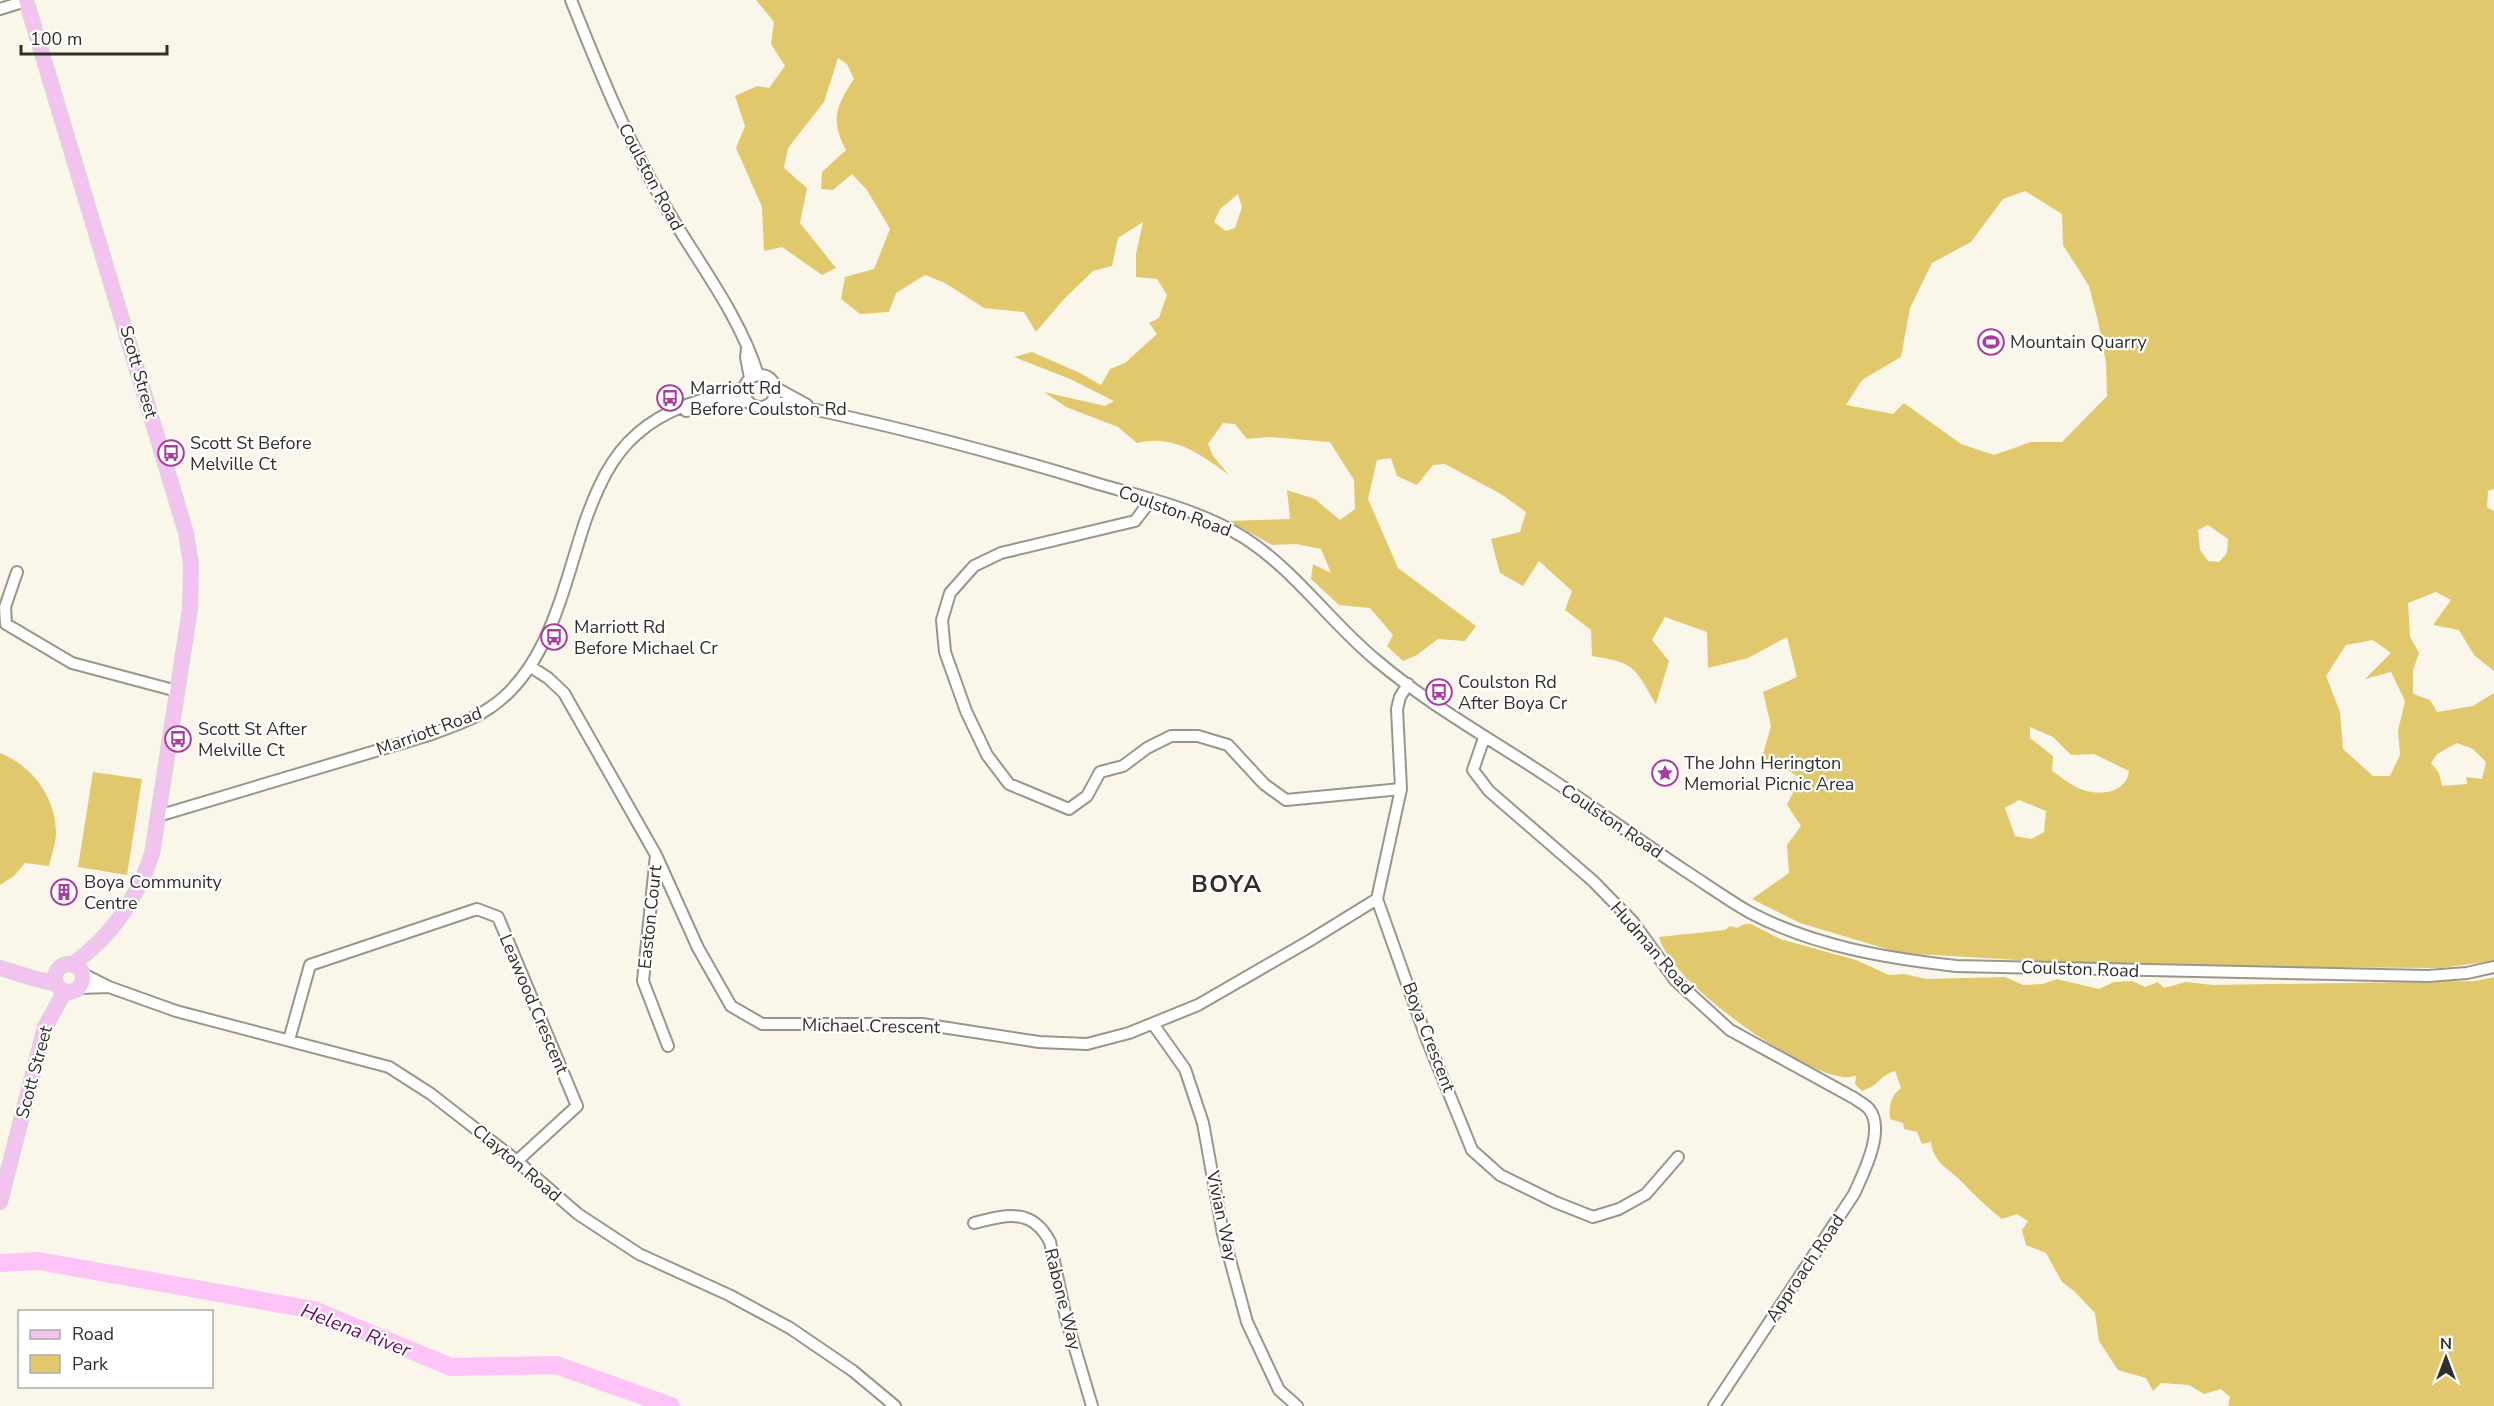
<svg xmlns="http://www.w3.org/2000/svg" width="2494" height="1406" viewBox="0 0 2494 1406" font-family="'Nunito Sans',sans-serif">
	<rect width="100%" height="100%" fill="#faf6ea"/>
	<path fill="#e2c86d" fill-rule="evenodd" d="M756,0h1738v489l-6,2 -1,16 7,4v160l-20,-16 -15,-25 -26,-5 18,-25 -15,-8 -28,11 2,34 9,16 -6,17v24l17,6 7,12 36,-6 21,-13v268l-53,7 -161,-1 -194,-3 -186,-11 -100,-30 -48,-24 37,-26 -2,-28 14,-19 -14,-21 13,-27 -19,-12 -20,-5 10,-35 -8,-34 34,-15 -10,-40 -39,21 -40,10 -1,-36 -42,-15 -13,23 17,21 -13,43c-22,-37 -20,-41 -64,-48l-1,-26 -26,-20 7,-19 -33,-30 -16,25 -23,-13 -9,-34 29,-7 6,-20 -25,-18 -56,-30 -12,1 -16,20 -20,-9 -6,-18 -14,2 -9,39 30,69 78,58 -11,15 -27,-2 -21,16 -14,6 -16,-15 6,-11 -23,-27 -31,-3 -28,-26 2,-15 18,9 -10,-24 -25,-5 -24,1 -43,-24 61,-2 -3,-29 28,9 25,21 15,-11 -1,-29 -24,-38 -61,-5 -22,2 -12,-15 -12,-1 -15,21 5,12 16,19c-29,-21 -55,-41 -92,-32l-19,-16 -52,-20 -22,-15 61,14 9,-5 -44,-22 -56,-22 18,-5 48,21 21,12 9,-16 15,-6 32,-29 -8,-11 10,-5 8,-23 -10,-16 -21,-2v-23l7,-32 -25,16 -6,28 -19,5 -29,28 -28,33 -12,-20 -40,-4 -39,-25 -20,-8 -29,18 -7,19 -29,2 -19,-15 4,-22 29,-8 16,-40 -23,-39 -15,-16 -19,16 -12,-1 1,-17 24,-22c-16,-30 -10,-44 8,-71l-7,-15 -9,-6 -14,44 -36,46 -4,20 23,20 -7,35 36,45 -14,7 -40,-28 -18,4 -2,-44 -26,-59 9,-22 -10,-30 22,-10 12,2 16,-22 -14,-22 3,-22zM2025,191l37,23 1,31 26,41 9,35 8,42 1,33 -45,46h-31l-37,13 -33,-11 -57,-41 -11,11 -47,-9 16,-25 39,-23 9,-49 22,-45 39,-21 32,-43zM1238,194l4,13 -7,21 -9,3 -12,-9 6,-13zM2208,525l20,14 -1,14 -8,9 -11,-1 -8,-11 -2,-20zM2373,640l18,13 -26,26 26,-7 14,29 -7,30 2,24 -10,21h-17l-30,-27 -3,-37 -14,-36 20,-31zM2030,727l23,10 18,18 23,-1 35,17c-3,24 -34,26 -53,16 -8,-4 -16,-11 -24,-16l1,-15 -23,-18zM2457,743l16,6 13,13 -4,17 -16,-2 1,7 -25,2 -3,-13 -8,-10 6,-9zM2019,800l27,11 -2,21 -13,7 -16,-3 -10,-28z
		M0,753c32,13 56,44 56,80 0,10 -5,23 -7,33l-24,-3 -11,13 -14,9z
		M93,772l49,7 -15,96 -49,-8z
		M1745,924h6l29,15 76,21 33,15 15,-1 22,5 79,-2 18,8 20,-1 14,-5 42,10 15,-7 18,-1 13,6 13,-5 6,6 22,-6 27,3 262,-4 19,-4v429h-266l2,-9 -9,-8 -17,5 -15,-9 -28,-2 -8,8 -7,-13 -28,-8 -19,-29 -4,-28 -21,-22 -12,-9 -16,-29 -20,-8 -4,-15 6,-9 -11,-7 -15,5c-14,-11 -27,-23 -39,-36 -13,-14 -30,-20 -32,-41l-9,2 -5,-12 -13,-3 -1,-6 -13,-4c-1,-14 0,-22 11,-31l-6,-17c-17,5 -14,14 -33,20l-7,-7 1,-8c-4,0 -9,2 -13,1 -47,-6 -173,-95 -184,-140l66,-7 5,-4 7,2z"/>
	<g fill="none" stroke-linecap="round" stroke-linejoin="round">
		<path stroke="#fec3f7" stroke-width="18" d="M0,1263l39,-2 275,49 137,57 105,-2 115,41"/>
		<g stroke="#99968b" stroke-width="14">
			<path id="minor" d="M571,0c29,73 58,144 97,211 31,53 72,105 90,164
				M0,9l26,-8
				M747,349l-1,8 4,21
				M744 391a16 16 0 1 1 32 0a16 16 0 1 1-32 0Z
				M776,388l31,17
				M772,401c109,21 214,49 320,81 50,15 106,27 151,55 51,32 87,85 133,123 53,45 115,79 172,117 47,31 92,64 139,95 20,13 41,28 62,40 64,34 136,46 207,54l472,10 39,-3 27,-6
				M686,411l44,-10 18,1
				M1151,500l-16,21 -134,32 -27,13 -24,27 -8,27 3,32 21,59 21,44 22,29 60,25 18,-13 13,-24 23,-6 24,-18 24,-12h27l30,9 36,39 22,16 115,-11
				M17,572l-12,35 1,17 66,39 105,28
				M531,667l17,11 16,15 92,162 42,93 33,58 31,18h160l117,18 48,2 42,-11 69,-28 111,-64 68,-42
				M1408,684l-8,13 -3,12 4,80 -24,110 49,138 46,113 28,25 55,27 38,15 26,-8 27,-15 32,-37
				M1484,738l-11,32 16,21 104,90 40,41 42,58 55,50 124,68c4,3 12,7 15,11 17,21 -6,65 -15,85l-140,212
				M158,816l271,-81c21,-8 44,-15 62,-28 59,-40 73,-124 95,-188 11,-30 25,-63 51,-85 30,-27 69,-36 107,-46
				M656,855l-13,126 25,65
				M83,974l26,13 67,24 213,56 42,27 86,67 61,53 61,40 90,41 61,33 63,43 42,35
				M79,988l30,-1
				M1153,1024l32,45 18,54 20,111 24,88 32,68 18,16
				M289,1040l21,-75 167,-56 21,8 79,189 -60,55
				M974,1223c32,-8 58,-16 76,19l16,76 26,88"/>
		</g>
		<g stroke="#d6d5d5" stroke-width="16">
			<path id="major" d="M26,0l160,533 5,31 -1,45 -38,245c-15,45 -40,82 -79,110
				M55 978a14 14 0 1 1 28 0a14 14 0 1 1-28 0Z
				M0,968c19,5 36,13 56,15
				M0,1202l45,-175 20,-36"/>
		</g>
		<use href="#minor" stroke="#fff" stroke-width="10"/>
		<use href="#major" stroke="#f3c3ef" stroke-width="14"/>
	</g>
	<defs>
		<g id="stadium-ring" transform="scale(1.35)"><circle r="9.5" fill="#fff" stroke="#a63ea1" stroke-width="1.5"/><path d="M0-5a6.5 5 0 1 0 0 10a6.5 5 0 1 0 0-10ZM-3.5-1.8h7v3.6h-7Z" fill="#a63ea1"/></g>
		<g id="bus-ring" transform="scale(1.35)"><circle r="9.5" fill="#fff" stroke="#a63ea1" stroke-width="1.5"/><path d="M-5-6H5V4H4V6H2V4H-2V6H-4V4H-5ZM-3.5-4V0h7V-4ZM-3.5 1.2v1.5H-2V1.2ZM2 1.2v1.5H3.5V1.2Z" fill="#a63ea1"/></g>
		<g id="sight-ring" transform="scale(1.35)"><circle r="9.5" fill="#fff" stroke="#a63ea1" stroke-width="1.5"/><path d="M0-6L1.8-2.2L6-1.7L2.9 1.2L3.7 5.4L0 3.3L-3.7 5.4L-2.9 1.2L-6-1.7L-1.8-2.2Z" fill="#a63ea1"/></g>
		<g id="building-ring" transform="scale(1.35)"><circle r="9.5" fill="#fff" stroke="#a63ea1" stroke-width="1.5"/><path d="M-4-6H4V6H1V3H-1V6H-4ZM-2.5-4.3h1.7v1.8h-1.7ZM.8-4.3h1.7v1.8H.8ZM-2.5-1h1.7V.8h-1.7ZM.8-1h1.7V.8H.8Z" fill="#a63ea1"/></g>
	</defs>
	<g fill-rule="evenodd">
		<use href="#stadium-ring" x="1991" y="342"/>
		<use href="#bus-ring" x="670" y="398"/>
		<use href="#bus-ring" x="171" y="453"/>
		<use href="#bus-ring" x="554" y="637"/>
		<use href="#bus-ring" x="1439" y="692"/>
		<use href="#bus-ring" x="178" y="739"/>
		<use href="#sight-ring" x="1665" y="773"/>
		<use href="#building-ring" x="64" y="892"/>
	</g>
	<g text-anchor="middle" stroke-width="4.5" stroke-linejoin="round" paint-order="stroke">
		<g font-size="18" fill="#312f2b" stroke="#fff">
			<text transform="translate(651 177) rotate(62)" y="6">Coulston Road</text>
			<text transform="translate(139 372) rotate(74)" y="6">Scott Street</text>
			<text transform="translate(1175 511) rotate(20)" y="6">Coulston Road</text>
			<text transform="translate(429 731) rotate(-20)" y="6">Marriott Road</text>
			<text transform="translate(1612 821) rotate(34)" y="6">Coulston Road</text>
			<text transform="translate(650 917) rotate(-84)" y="6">Easton Court</text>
			<text transform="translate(1652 948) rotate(49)" y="6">Hudman Road</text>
			<text transform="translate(2080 969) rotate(2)" y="6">Coulston Road</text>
			<text transform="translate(534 1004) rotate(67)" y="6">Leawood Crescent</text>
			<text transform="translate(871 1026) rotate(1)" y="6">Michael Crescent</text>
			<text transform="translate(1429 1037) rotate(69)" y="6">Boya Crescent</text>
			<text transform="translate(34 1072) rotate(-75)" y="6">Scott Street</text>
			<text transform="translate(517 1163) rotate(40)" y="6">Clayton Road</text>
			<text transform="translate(1222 1216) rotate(78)" y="6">Vivian Way</text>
			<text transform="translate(1805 1268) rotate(-56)" y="6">Approach Road</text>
			<text transform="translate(1063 1299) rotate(76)" y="6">Rabone Way</text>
		</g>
		<g font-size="18" fill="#312f2b" stroke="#fff" text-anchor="start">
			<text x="2010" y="348">Mountain Quarry</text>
			<text x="690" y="394">Marriott Rd<tspan x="690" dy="21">Before Coulston Rd</tspan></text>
			<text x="190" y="449">Scott St Before<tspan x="190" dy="21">Melville Ct</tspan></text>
			<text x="574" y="633">Marriott Rd<tspan x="574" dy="21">Before Michael Cr</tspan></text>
			<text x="1458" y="688">Coulston Rd<tspan x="1458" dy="21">After Boya Cr</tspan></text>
			<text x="198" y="735">Scott St After<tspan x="198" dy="21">Melville Ct</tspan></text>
			<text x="1684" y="769">The John Herington<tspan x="1684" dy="21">Memorial Picnic Area</tspan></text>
			<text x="84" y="888">Boya Community<tspan x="84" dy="21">Centre</tspan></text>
		</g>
		<g font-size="20" font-style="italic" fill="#651062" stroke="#fff">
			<text transform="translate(356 1330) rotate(21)" y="7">Helena River</text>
		</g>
		<g font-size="24" font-weight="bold" letter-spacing="1.5" fill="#312f2b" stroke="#fff">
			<text x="1227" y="892">BOYA</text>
		</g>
	</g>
	<rect x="18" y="1310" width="195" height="78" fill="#ffffff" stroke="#adacaa" stroke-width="1.5"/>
	<rect x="30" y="1330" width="30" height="9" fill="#f3c3ef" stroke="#adacaa" stroke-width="1.5"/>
	<text x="72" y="1340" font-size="18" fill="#312f2b">Road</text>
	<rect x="30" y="1355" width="30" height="18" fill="#e2c86d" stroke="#adacaa" stroke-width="1.5"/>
	<text x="72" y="1370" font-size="18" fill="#312f2b">Park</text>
	<g transform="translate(2446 1358)" stroke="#ffffff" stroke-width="4.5" paint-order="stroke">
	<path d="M0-4.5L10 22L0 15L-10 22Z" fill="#312f2b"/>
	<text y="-9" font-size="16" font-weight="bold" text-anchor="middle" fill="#312f2b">N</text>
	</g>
	<path d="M21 45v9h146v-9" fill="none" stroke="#312f2b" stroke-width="3"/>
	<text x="30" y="45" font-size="18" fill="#312f2b" stroke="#ffffff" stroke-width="4.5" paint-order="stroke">100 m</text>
</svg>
